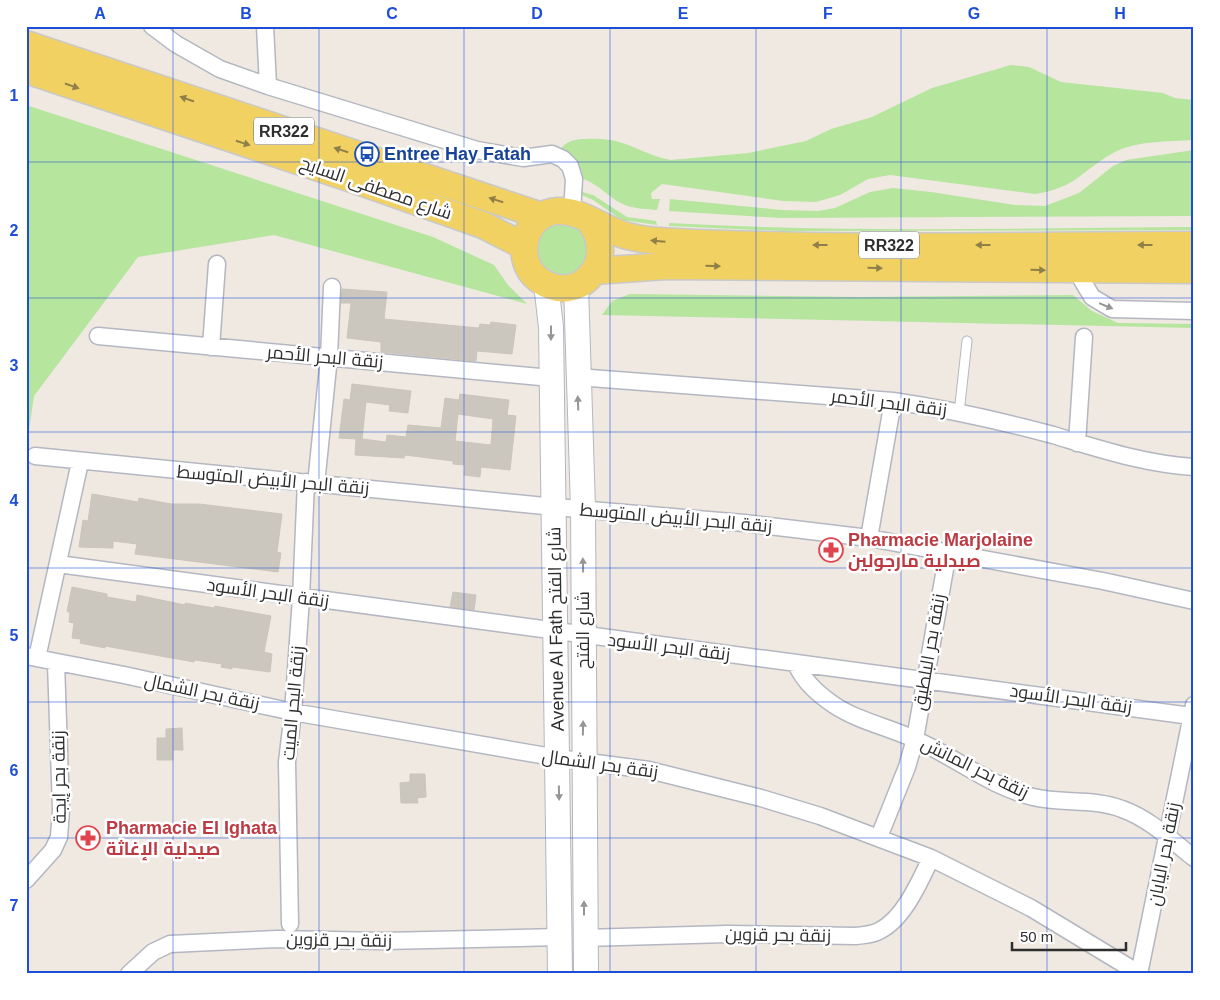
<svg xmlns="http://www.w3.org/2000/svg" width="1220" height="1000" viewBox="0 0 1220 1000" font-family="Arial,Cairo,sans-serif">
	<rect width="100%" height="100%" fill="#efe9e1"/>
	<path fill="#b6e59e" d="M1011,65l18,2 32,15 102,11 12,5 19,2v40c-26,2 -57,0 -81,13 -32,18 -37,35 -78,41l-145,-19 -22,4 -28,16 -24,7 -33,-1 -121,-17 -11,9 1,6h8l-3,11c-10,-1 -22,-1 -32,-5 -17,-7 -25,-21 -45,-27l-3,-15 -18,-12c7,-10 15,-12 27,-12 40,-3 50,14 85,21l77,-7 58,-12 25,-12 41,-12 60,-29z
		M26,105l407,132 61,28 14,20 19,19 -253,-69 -136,22 -104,139 -8,55z
		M1194,150v66l-414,2 -111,-7 1,-12 111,11 37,1 17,-3 35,-16 23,-4 38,4 84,13 30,1 34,-13 34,-27 13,-6z
		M579,191l14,4 34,22 29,4 1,4 -35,-5 -29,-20 -14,-6z
		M554,222l26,5 10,15 -7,26c-5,3 -12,9 -18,9 -20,-1 -39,-23 -27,-42 4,-5 11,-9 16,-13z
		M669,223c174,10 350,5 525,4v3l-410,1 -115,-5z
		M630,294l230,3 213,-2 19,16 26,12 76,1v4l-592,-13 10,-14z"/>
	<path fill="#cbc7bf" stroke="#cbc5ba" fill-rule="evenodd" d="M342,289l45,3 -3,27 95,9 1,-4 10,1 1,-3 25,3 -4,29 -35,-3 -1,10 -95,-9v-10l-34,-4 4,-35h-10z
		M352,384l59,7 -3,22 -19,-2 1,-6 -24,-3 -4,37 24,3 1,-7 19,2 2,-12 33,3 4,-30 14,2 1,-6 49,6 -2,15 9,1 -6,54 -29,-3 -1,10 -16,-2 1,-10 -12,-1v-3l-48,-6 -1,3 -49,-3 1,-16 -17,-1 5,-39 6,1zM458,414l35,5 -2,26 -36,-4z
		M92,494l46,8 1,-4 32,6h28l83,10 -5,38 4,1 -3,19 -143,-18 2,-10 -24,-3v7l-34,-1 4,-27 5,1z
		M72,587l35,7v3l29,5 1,-7 48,10v-2l29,5 1,-2 56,10 -7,36 8,2 -2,18 -38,-5v2l-11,-2 1,-3 -27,-4 -1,2 -89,-16v2l-25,-5 1,-4 -9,-1 2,-15 -5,-1 1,-9 -3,-2z
		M453,592l23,3 -2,15 -24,-3z
		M182,728l1,22h-10v10h-16v-22h9v-9z
		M410,774h15l1,23 -9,1 1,5h-17l-1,-20 10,-1z"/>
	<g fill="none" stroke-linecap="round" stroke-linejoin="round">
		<g stroke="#b4b7c1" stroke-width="11">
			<path id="lane" d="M959,413l8,-72"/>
		</g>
		<g stroke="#b4b7c1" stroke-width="19">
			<path id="street" d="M152,26l24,18 44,25 48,17 209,64 46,8 29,-4 11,5 7,7 4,13 -2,34
				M265,26l3,60
				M1076,270l16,27 20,12 82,2
				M98,336l453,42
				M211,347l6,-83
				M577,377l316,24c54,8 108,20 160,34 47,14 92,29 141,32
				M1077,443l7,-106
				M35,456l520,51 189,16 125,15 234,43 91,20
				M316,484l13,-127 3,-70
				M869,538l24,-137
				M58,564l1133,152
				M26,656l98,19 169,37 265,46 91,12 112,28 59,18 111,42 100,50 109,66
				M37,658l43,-196
				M796,664c8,18 22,30 38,41 24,16 54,22 80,34 40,17 75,47 119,58 29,7 61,1 89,12 28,10 49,31 72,49
				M879,837l28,-70 8,-28 33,-187
				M26,880l27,-30 6,-13 2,-27 -5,-147
				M290,924l-3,-162 6,-50 8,-114 5,-116
				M584,938l143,-4 129,2c7,-1 16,-1 23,-5 25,-12 41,-50 52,-73
				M129,974l24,-22 17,-8 107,-5 106,2 177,-4
				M1139,974l55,-269"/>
		</g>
		<g stroke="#b4b7c1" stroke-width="26">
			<path id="secondary" d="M546,284l5,43 9,647
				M576,286l7,222 3,466"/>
		</g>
		<g stroke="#c9c9c9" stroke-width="29">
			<path id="primary" d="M26,44l516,172
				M26,70l329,110 128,45 41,21
				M589,220c32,41 -12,89 -51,59 -25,-19 -14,-66 19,-68 23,-1 43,16 64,23 17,6 36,7 55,8 172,8 345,3 518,3
				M594,271l72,-5 528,4"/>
		</g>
		<use href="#lane" stroke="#fff" stroke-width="9"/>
		<use href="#street" stroke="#fff" stroke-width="16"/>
		<use href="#secondary" stroke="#fff" stroke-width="24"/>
		<use href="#primary" stroke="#f2d163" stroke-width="26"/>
	</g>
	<defs><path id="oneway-solid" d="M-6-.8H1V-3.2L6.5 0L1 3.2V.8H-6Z" transform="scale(1.25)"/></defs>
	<g fill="#908048">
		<use href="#oneway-solid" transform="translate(72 86) rotate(19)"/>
		<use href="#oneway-solid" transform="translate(187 99) rotate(-161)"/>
		<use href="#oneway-solid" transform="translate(243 143) rotate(18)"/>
		<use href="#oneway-solid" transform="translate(341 150) rotate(-162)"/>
		<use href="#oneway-solid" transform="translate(496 200) rotate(-162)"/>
		<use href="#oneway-solid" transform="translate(658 241) rotate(-175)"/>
		<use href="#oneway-solid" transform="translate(820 245) rotate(180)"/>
		<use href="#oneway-solid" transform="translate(983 245) rotate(180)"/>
		<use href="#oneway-solid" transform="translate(1145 245) rotate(180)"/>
		<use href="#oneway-solid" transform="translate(713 266) rotate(1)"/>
		<use href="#oneway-solid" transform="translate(875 268) rotate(1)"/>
		<use href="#oneway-solid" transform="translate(1038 270) rotate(1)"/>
	</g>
	<g fill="#969696">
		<use href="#oneway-solid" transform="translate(1106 306) rotate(22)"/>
		<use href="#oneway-solid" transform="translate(551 333) rotate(90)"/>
		<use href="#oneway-solid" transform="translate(578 403) rotate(-92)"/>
		<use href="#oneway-solid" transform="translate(583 565) rotate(-91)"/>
		<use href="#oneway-solid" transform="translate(583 728) rotate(-89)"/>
		<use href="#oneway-solid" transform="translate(559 793) rotate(89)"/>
		<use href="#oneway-solid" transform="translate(584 908) rotate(-90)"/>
	</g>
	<path fill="none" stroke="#1d4ed8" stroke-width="1" stroke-opacity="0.55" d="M173,26v948M319,26v948M464,26v948M610,26v948M756,26v948M901,26v948M1047,26v948M26,162h1168M26,298h1168M26,432h1168M26,568h1168M26,702h1168M26,838h1168"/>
	<defs>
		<g id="bus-ring" transform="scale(1.25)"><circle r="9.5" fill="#fff" stroke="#1a4fb4" stroke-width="1.5"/><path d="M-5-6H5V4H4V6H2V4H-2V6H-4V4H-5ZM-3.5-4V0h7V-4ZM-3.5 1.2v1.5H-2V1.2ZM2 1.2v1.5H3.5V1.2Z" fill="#1a4fb4"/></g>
		<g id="pharmacy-ring" transform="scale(1.25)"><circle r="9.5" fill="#fff" stroke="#e0444e" stroke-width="1.5"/><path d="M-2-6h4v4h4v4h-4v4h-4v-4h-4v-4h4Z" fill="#e0444e"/></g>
	</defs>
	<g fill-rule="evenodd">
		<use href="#bus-ring" x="367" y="154"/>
		<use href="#pharmacy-ring" x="831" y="550"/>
		<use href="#pharmacy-ring" x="88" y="838"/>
	</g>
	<g text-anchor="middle" stroke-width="5" stroke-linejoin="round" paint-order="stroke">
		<g fill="#fff" stroke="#6d6d6d" stroke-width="1">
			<rect x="254" y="117.5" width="60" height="27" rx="4"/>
			<rect x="859" y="231.5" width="60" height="27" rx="4"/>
		</g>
		<g font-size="16" font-weight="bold" fill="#2e2e2e">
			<text x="284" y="137">RR322</text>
			<text x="889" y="251">RR322</text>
		</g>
		<g font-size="18" font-weight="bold" fill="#164399" stroke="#fff" text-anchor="start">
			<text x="384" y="160">Entree Hay Fatah</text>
		</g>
		<g font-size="18" fill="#2e2e2e" stroke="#fff">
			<text transform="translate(376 188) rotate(19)" y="6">شارع مصطفى السايح</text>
			<text transform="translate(325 357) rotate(5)" y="6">زنقة البحر الأحمر</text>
			<text transform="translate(889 403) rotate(7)" y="6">زنقة البحر الأحمر</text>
			<text transform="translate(273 480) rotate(5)" y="6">زنقة البحر الأبيض المتوسط</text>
			<text transform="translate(676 518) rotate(5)" y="6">زنقة البحر الأبيض المتوسط</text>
			<text transform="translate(268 593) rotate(8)" y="6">زنقة البحر الأسود</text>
			<text transform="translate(556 629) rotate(-91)" y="6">Avenue Al Fath شارع الفتح</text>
			<text transform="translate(583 630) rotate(-90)" y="6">شارع الفتح</text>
			<text transform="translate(669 647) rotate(7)" y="6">زنقة البحر الأسود</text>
			<text transform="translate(929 652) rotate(-80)" y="6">زنقة بحر البلطيق</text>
			<text transform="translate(202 692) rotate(12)" y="6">زنقة بحر الشمال</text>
			<text transform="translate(1071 699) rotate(8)" y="6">زنقة البحر الأسود</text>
			<text transform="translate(293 703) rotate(-85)" y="6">زنقة البحر الميت</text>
			<text transform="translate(600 764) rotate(8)" y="6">زنقة بحر الشمال</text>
			<text transform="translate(975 768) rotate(26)" y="6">زنقة بحر المانش</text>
			<text transform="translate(59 777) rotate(-91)" y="6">زنقة بحر إيجة</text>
			<text transform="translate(1164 854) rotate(-79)" y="6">زنقة بحر اليابان</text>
			<text transform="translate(778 935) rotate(1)" y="6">زنقة بحر قزوين</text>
			<text transform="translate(339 940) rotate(1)" y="6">زنقة بحر قزوين</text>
		</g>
		<g font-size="18" font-weight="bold" fill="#be3a42" stroke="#fff" text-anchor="start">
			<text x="848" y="546">Pharmacie Marjolaine<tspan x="848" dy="21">صيدلية مارجولين</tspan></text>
			<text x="106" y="834">Pharmacie El Ighata<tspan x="106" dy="21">صيدلية الإغاثة</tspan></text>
		</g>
	</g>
	<rect width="1220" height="1000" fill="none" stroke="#ffffff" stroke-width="55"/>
	<path d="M1012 942v8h114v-8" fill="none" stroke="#2e2e2e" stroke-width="2.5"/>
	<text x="1020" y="942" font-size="15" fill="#2e2e2e" stroke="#ffffff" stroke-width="4" paint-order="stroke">50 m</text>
	<rect x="28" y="28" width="1164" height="944" fill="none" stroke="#1d4ed8" stroke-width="2"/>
	<g font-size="16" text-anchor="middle" font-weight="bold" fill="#1d4ed8">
		<text x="100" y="19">A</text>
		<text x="246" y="19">B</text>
		<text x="392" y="19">C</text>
		<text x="537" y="19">D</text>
		<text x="683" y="19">E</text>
		<text x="828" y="19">F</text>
		<text x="974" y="19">G</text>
		<text x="1120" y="19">H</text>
		<text x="14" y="101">1</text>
		<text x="14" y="236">2</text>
		<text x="14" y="371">3</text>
		<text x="14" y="506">4</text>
		<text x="14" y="641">5</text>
		<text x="14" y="776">6</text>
		<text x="14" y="911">7</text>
	</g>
</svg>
